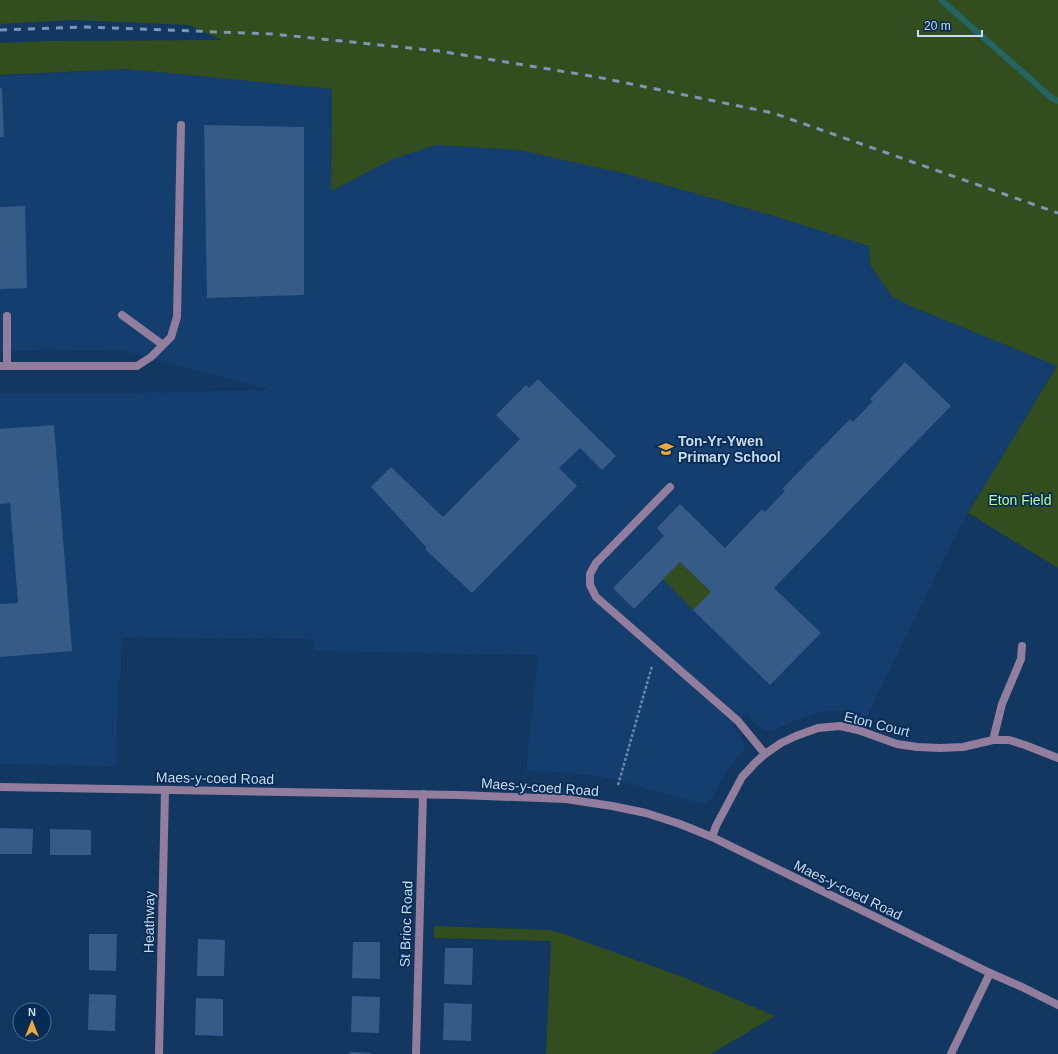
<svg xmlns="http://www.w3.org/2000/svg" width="1058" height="1054" viewBox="0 0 1058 1054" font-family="Arial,sans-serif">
	<rect width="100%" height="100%" fill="#123760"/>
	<path fill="#143e6e" d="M127,69l205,20 -1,102 62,-32 43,-14 83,5 104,23 151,43 95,30 1,19 45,43 142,58 -89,147 -16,30 -85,173 -21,-5h-20l-24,7 -29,12h-9l-13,-10 -4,-7 -15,14 6,5 5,8 2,8 -20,26 -13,24 -8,6 -11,-2 -18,-6 -75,-20 -42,-4 -32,-1 12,-116 -224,-4v-12l-192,-2 -1,35 -3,13 -2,81 -116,-2v-371h123l147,-3 -149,-40 -121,1v-275z"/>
	<path fill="#324d1e" d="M0,0h1058v568l-90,-55 89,-147 -142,-58 -22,-11 -23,-32 -1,-19 -95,-30 -151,-43 -104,-23 -83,-5 -43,14 -62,32 1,-102 -205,-20 -127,6v-32l48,-2 174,-1 -33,-15 -114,-5 -75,4z
		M680,562l31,30 -18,18 -30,-31z
		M434,926l115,4 9,2 125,45 92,39 -64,38h-165l5,-113 -117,-3z"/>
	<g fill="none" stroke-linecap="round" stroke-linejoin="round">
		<path stroke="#246564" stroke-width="6" d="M941,0l112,99 5,2"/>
	</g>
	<path fill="#365b87" d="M0,88h2l2,49h-4z
		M204,125l100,2v168l-97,3z
		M25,206l2,82 -27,1v-82z
		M905,362l46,44 -177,182 47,45 -51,52 -77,-75 18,-18 -31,-30 -46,47 -21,-21 51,-52 -7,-8 23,-24 45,44 37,-39 3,3 20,-21 -3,-2 68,-70 3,3 20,-21 -3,-2z
		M538,379l78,77 -14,14 -22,-22 -21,20 18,18 -105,107 -46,-43v-3l-55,-60 20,-20 52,50 77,-78 -24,-24 30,-30 3,3z
		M54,425l18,226 -72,6v-53l18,-1 -8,-100 -10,1v-75z
		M0,828l33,1 -1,25h-32z
		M50,829l41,1v25h-41z
		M89,934h28l-1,37 -27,-1z
		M198,939l27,1 -1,36h-27z
		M353,942h27v37l-28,-1z
		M445,948h28l-1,37 -28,-1z
		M89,994l27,1 -1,36 -27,-1z
		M352,996l28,1 -1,36 -28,-1z
		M196,998l27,1v37l-28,-1z
		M444,1003l28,1 -1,37 -28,-1z
		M350,1052l21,1v1h-21z"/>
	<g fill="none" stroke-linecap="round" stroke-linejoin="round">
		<path stroke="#6b87a9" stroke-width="2.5" stroke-dasharray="3 2" stroke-linecap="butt" d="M618,785l34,-119"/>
		<path stroke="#927e9c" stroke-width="8" d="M122,315l41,30
			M7,316v50
			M0,366h137l14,-9 20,-20 6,-20 4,-192
			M670,487l-74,76 -6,11v11l6,12 142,124 27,33"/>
		<path stroke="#927e9c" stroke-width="8" d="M993,740l9,-36 19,-45 1,-13
			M712,837l4,-11 26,-49 13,-14 10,-9 16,-11 15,-7 22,-8 22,-2 18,4 39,14 20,3 23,1 23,-1 30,-7h16l16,5 33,13
			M159,1054l6,-263
			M416,1054l7,-260
			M951,1054l39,-81"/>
		<path stroke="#927e9c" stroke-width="8" d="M0,787l459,8 107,4 46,7 34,7 34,11 32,13 278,136 32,14 36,18"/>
		<path stroke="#7b96b7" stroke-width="3" stroke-dasharray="7 7" stroke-linecap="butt" d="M0,30l86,-3 187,7 166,17 158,26 176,36 285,100"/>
	</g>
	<defs>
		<g id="school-bare" transform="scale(1.2)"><path d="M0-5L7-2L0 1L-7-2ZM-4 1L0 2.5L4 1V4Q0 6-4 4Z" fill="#eea83c" stroke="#062c54" stroke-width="2.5" paint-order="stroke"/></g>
	</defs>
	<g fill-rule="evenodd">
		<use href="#school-bare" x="666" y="449"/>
	</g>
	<g text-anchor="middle" stroke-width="3.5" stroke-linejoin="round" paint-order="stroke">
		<g font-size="14" font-weight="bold" fill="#c7dbf5" stroke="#062c54" text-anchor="start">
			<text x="678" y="446">Ton-Yr-Ywen<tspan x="678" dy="16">Primary School</tspan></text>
		</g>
		<g font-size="14" fill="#bef897" stroke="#062c54">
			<text x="1020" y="505">Eton Field</text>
		</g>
		<g font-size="14" fill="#c7dbf5" stroke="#062c54">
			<text transform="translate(877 724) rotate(14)" y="5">Eton Court</text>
			<text transform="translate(215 778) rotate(1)" y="5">Maes-y-coed Road</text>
			<text transform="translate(540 787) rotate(4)" y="5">Maes-y-coed Road</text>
			<text transform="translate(848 890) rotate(26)" y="5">Maes-y-coed Road</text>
			<text transform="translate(149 922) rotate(-89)" y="5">Heathway</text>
			<text transform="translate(406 924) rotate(-88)" y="5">St Brioc Road</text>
		</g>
	</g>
	<g transform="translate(32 1022)"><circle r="19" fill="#062c54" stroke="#537294"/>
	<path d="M0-3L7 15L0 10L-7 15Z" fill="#eea83c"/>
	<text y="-6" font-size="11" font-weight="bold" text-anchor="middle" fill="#c7dbf5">N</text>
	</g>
	<path d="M918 30v6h64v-6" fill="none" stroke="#c7dbf5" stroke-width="2"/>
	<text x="924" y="30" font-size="12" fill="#c7dbf5" stroke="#062c54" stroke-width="3" paint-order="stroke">20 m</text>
</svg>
